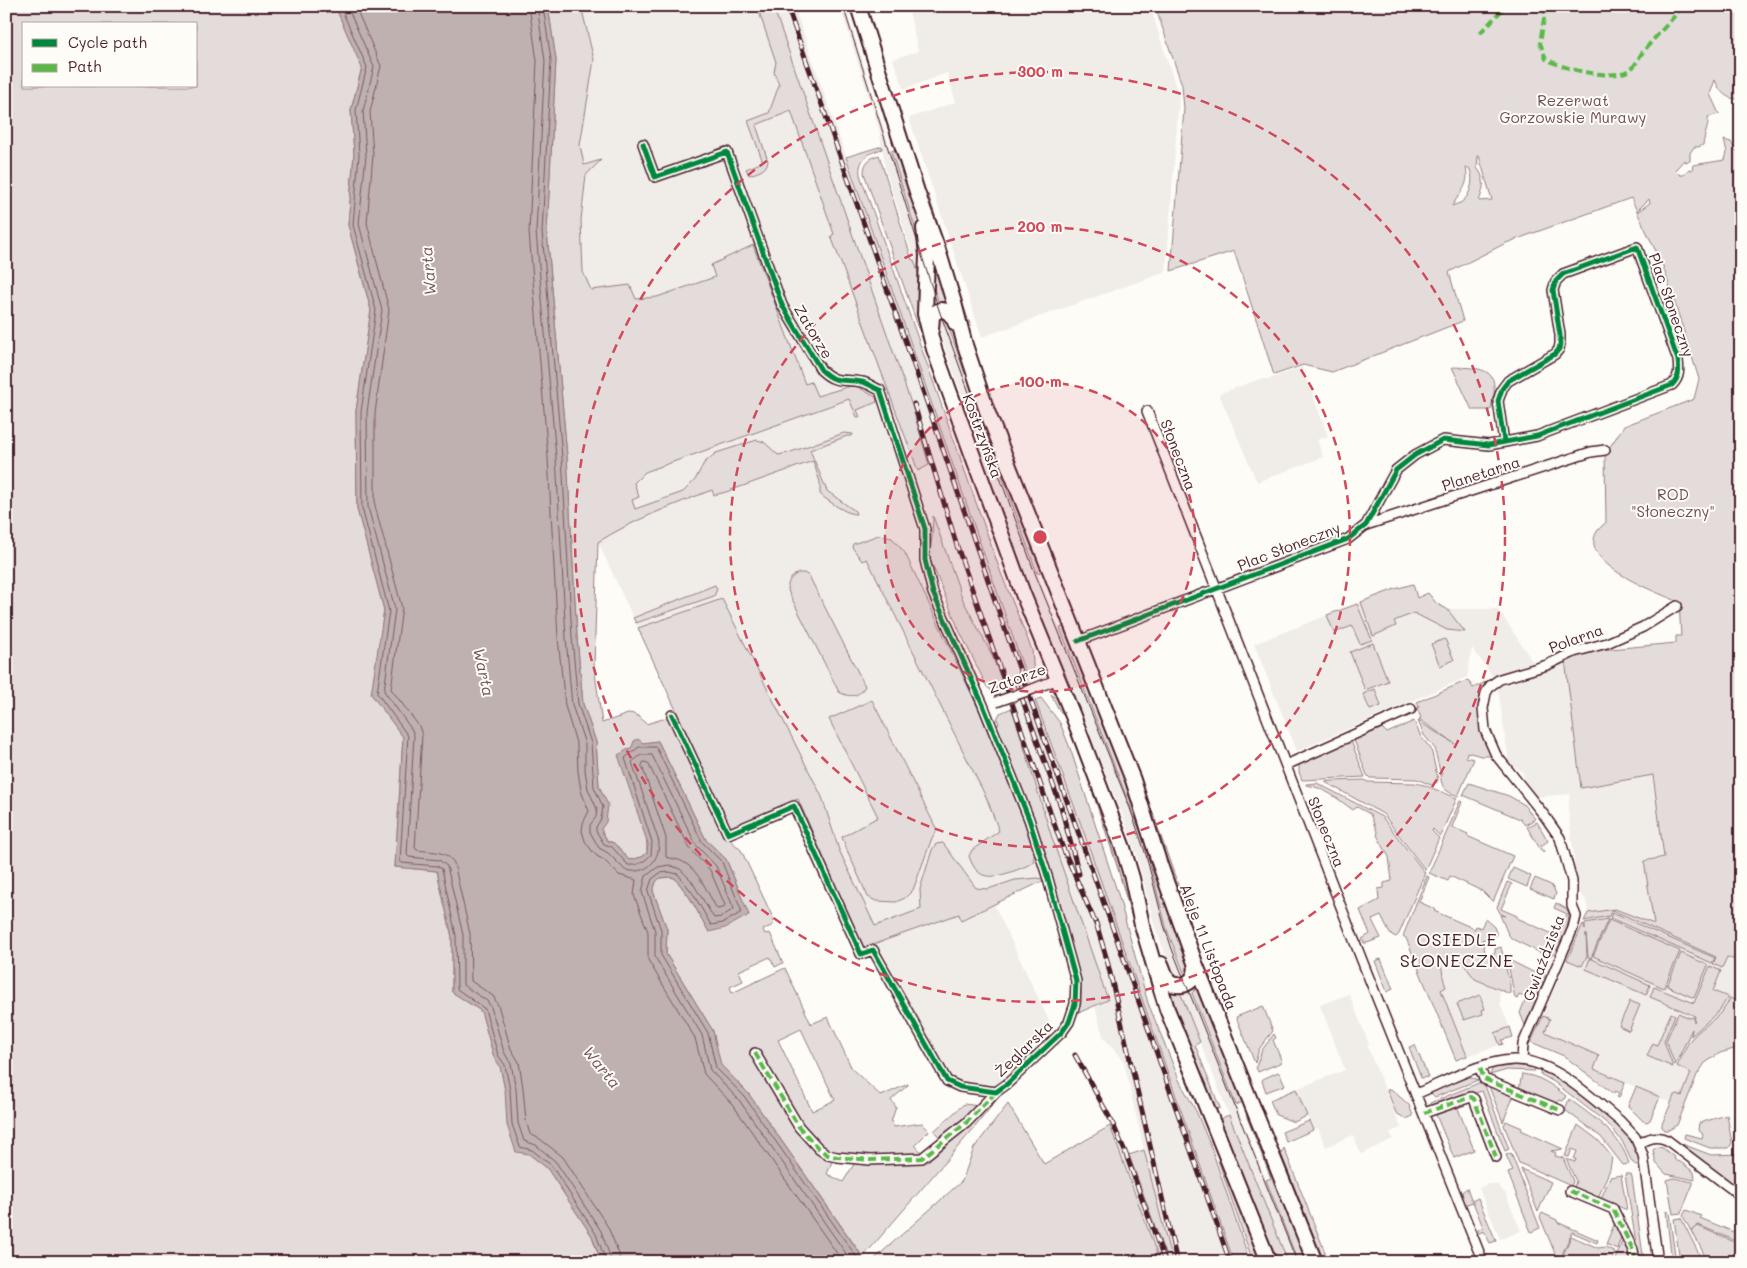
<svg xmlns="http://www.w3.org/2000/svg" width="1747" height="1268" viewBox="0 0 1747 1268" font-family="Mali,sans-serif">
	<rect width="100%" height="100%" fill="#fdfcf7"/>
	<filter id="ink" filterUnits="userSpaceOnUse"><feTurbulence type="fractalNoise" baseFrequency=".02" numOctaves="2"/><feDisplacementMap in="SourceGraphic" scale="10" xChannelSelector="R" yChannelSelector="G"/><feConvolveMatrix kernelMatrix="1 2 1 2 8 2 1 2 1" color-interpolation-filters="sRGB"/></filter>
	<g filter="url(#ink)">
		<path fill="#f0ece8" d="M581,6h213l179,517 137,383 44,129 80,227h-74l-50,-136 16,31 18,-7 -20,-88 -21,-26 -8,-30 13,-6 -56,-162 -48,-152 -13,-33 -28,-53 -30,-82 -1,20 -3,19 7,63 37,77 72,183 -53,20 58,123 -54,63 -25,-2 -24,-8 -73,-132 -11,4 -65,-149 -68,28 -132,-285 -29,-329 25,-153z
			M840,6h5l94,298 66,181 32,88 107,268 23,89 131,332h-10l-108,-270 -25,-65 -18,-71 -13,-37 -102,-250 -32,-88 2,-1 -15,-43 -58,-162 -33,-104 -7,-42z
			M908,6h242l29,91 -13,175 -184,65 -73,-219 47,-16 -9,-29 -43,16 -11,-30 25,-8z
			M1302,367l26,69 -11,4 6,17 -66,25 -38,-88 41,-15h9z
			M1395,589l69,43 -17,-23h51l40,61 27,-11 88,116 11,81 -20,5 97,53v123l-38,21 -21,49 -151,-65 57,-129 -2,-13 -8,-9 -10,-82 2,-15 -35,3 -8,-10 -5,-16 -13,-8 -10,-69 -6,-17 -21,-29 -5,29 -170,74 -43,-107z
			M1422,942l31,8 22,29 24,11 2,16 12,31 -11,3 1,4 -36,12z
			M1349,994l20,50 -2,2 34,82 -11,4 3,7 -32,15 -8,-19 -27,12 -8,-19 -5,2 -17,-41 49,-19 -25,-65z
			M1488,1184l10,1 7,8 16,38 -21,8 -21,-51z"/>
		<path fill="#e3dcda" stroke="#967e82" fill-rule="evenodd" d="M6,6h329l27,61 -11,43 3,44 -6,71 23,85 -15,101 1,98 27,101 -12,84 31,43 -8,130 42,4 15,66v55l29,19 13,46 6,9 5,24 24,64 18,14 45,68 9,26h-595zM24,24h172v62h-172z
			M548,6h33l13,54 -14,85 4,20 17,-5 -15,15 -5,45 2,52 8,18 39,-5 6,14 21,-2 58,-20 -4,-12 42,-20 52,139 6,-2 6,14 37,-11 22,12 1,5 -20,8 3,7h-3l-8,-18 -204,73 -11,11 5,14 -7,3 3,9 48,-17 12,-12 9,-17 12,-10 41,-13 7,2 14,13 10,-2 56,-20 9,1 -1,2h-5l-37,14 17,41 28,20 1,3c-8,1 -30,-14 -36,-20v-12l-7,-21 -87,31 -12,3 -2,-5c-39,15 -79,30 -114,52l-4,124 8,57 29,-10 9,4 6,7 20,-6 6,3 55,116 14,13 33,70 -1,5 -10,5 2,4 5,-1 13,30 -8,4 -5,-10 -31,14 4,10 -13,6 2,6 53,-25 26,56 17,-7 24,52 29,27 27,-12v1l-17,15 5,7 -5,15 3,5 28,-4 7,8 -14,14 7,8 16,-13 1,1 2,-2 -7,-8 30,-27 15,2 17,-10 2,2 -23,29 -112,130 -115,-164 -28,-28 -7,-34 -47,-77 1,-25 -14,-38 3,-9 4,-4 9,-1 6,1 15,20 19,34 31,-40 -14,-33 -20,-19 -48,-99 -15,2 4,110 -5,4 -13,3 -15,-17 -6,-2 -8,-12 5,-29 -6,-14 -3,-44 -13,-38 -6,-67 -10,-181 -20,-224 9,-172zM801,1029l34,71 -23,11 -34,-71zM833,1159l23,2 -13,21 -16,-8z
			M757,6h16l139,400 17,59 -11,6 -87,-235 3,-2 -43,-123 -35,14 12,36c-2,10 -10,11 -19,14l-3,-6 17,-7 -15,-41 21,-8 10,-28 -5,-13 2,-10z
			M1155,6h586v93c-15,1 -21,-7 -26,-19l-5,14 9,20 -11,3c1,10 -4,18 -5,28l-5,2h-4l-4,6v8l-5,1 -1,-2 -9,10 5,5h4l5,-6 3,1 1,-5 32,-5 2,-8 -3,-12 7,2 4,8 6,2v795l-3,-1 -3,7 6,3v6l-14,-5 -5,11 -9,-4 3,-7 -104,-47 -3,6 -25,5 4,-8 27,-4 39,15 -10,-63 20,-4 -11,-82 -72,13 -16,-129 34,-9 77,-7v-7h5l-2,-34c-20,-9 -105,-39 -81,-72 2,-3 6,-5 8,-8l-1,-68 19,-28 70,-27 5,-20 -36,-113 -26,-54 13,-9 -1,-4 -12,12 -6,-13 -125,45 -57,29 14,49 -131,51 -29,-7 -29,10 -40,-124 -63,20 13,-162 -2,-24zM1478,156h1l13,44 -13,1c5,-13 7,-22 -2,-33zM1466,168h3c6,10 2,29 -9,35 -3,1 -6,2 -8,3 8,-14 18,-20 14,-38z
			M882,146v3c-14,4 -24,10 -22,26l141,398 31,77 2,26 -7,2 -181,-521z
			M896,149l24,75 3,29 -32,-102z
			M879,155l33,105h2l7,21 1,46 3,19 -61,-173c0,-11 6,-15 15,-18z
			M928,194l20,61 -1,2 21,62 -1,1 2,1 2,5 -5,2 -40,-129z
			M932,253l17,50h-10l-6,-17z
			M945,317l6,5 16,51 -2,1z
			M1452,367c14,1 42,-2 42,19 1,8 -2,16 -3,24h-19z
			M971,383l62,164 -2,1 1,2 2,-1 9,22 -6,2 -68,-189z
			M933,516l30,84 28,53 13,33 -12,5 -5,-4 -28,-57 -30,-73 3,-19z
			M879,535l13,3 13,15 74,157 53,131 3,11 -2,10c-7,5 -14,7 -22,10 -21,7 -34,8 -42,-16l3,-6 27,-19 -12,-32 -120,-240 -5,2 -10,-14 1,-3z
			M798,573h6l5,3 56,110c-6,11 -15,12 -26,6l-50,-99c-3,-9 0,-15 9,-20z
			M1413,584l4,14 11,-5 9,11 10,5 18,23 -18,-2 -33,-17 -20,8 2,5 -23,10 -12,-34 34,-13z
			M715,585l2,4 -3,7 -78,27 -3,-5z
			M722,599l100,198 17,53 36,76 46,-17 -1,-20 12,-39 4,-6 7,-1 33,45 12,1 27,-9 23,-2 7,2 -84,40 -2,-6 -96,34 -65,-149 -68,28 -92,-199z
			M1357,604l15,36 -12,4 -8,-18 -18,7 -7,-18z
			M1065,626l57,144 36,112 29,77 1,10 -3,6 -18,-45 -23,-89 -84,-213z
			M1445,639l9,21 -14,6 -9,-22z
			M1373,643l15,38 -23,9 -15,-38z
			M1498,676l-17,23 13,57h-13l-14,-4 -1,5 8,2 -16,37c-14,-6 -15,-6 -18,-21l2,-1 -1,-2 -1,-1 -5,-20 1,-1 -12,-15 -6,-14 37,23 -36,-25 2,-1 -4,-10 2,-1 -2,-5 51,-22 5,8z
			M1375,689l6,17 -11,4 -7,-16z
			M1051,694l10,8 44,121 47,162 41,104 -6,-8 -34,-88 -35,-124 -41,-124 -11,-26 -8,-11z
			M1041,698l19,25 10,25 48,146 30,109 32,79 16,29 15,36 39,115h-16l-151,-432 -48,-130z
			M872,700l65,130 -5,8 -19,52 -8,8 -9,4 -20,-1 -8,-4 -21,-47 -5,-13 36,-20 -49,-98z
			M1012,708l40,130 56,162 -30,13 3,-10v-15l-42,-154 -43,-108 3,-2 -2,-5 3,-6z
			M1414,721l7,16 10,12 7,31 -1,2 -6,3 -14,-6 -47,-1 -3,-3 -13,-35 28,-12 5,5z
			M1351,741l14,36 -63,3 -3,-8v-8z
			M1364,780l4,2 47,1 9,2 33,13 -17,38 -7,-7 -1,2 7,7 -14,32 -42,-56 -58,-32 7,-1z
			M1317,783l65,34 43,56 -26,61 -3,3 -6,-3 -9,-18 -9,4 9,18 -14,5h-3l-2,-4 8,-5 -10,-24 19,-10 -1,-11 6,-1v-5l8,-2 -3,-24 -12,-22 1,-1 -8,-20 -13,-7 -4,3c-15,-11 -29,-23 -47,-25v-1z
			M1469,783l40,13 14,8 12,15 -10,6 -5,-6 -57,-24z
			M1146,794l43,122v13l-45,-134z
			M1460,801l2,1 -10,25 16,7 -1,2 46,20 -20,46 -11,-11 -32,-15 -2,5 -19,-8z
			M1537,822l11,19 -7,5 3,5 -2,1 -15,-25z
			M1513,868l18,8 -4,11 -19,-8z
			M1427,876l2,1 -10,25 16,7 -1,2 41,18 1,-3 5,2 4,-9 9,8 3,8 -15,5 4,15 9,-2v-4l6,-2 9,38v9l-35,-15 -19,-25 -16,7c3,9 2,17 6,26l-5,3 26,66 -11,4 -39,-95 4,-2 -1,-4 -5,1 -9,-22 -3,-2z
			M1535,878l16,7 5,8 -2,6 -24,-10z
			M1507,882l5,2 -11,25 16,7v2l40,18 10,-22 -13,-6 2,-5c3,2 8,4 10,6 9,10 -7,35 -11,45l-8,2 -35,-17 -4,-5 -8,-19 5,1 -5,-3 -3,-6z
			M1612,913l103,45 -3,5 -102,-45z
			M1608,919l-17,39 -3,-1 -2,-23 1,22 -5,10 -15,-6 16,-36 2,6v-7z
			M1609,920l71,31 -16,37 -71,-32z
			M1681,953l27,12 -14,33 -27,-12z
			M1590,958l60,27 -4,10 -60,-26z
			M1381,959l12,30 -6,3 -12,-31z
			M1507,959l32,16 3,-5 3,4v5l-20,46 -5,-12 6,-15 -7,-3 -2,4 -2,-1z
			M1710,966l11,5 -8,20 15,6 -8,13 -29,26 1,-7 -17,36 -9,-24 12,-28 12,5 4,-1v5l1,-6 -45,-19 4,-10 40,16z
			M1740,984l1,63 -21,6 -15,10 -8,12 -20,50 -8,5h-4l-3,-3v-3l12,-28 3,-2 5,2 9,-23 -14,-7c5,-9 8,-20 15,-28 12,-14 31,-21 38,-40l4,2z
			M1198,987l47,114 -9,4 -44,-112z
			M1168,991l12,1 20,50 -5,3 25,63 -6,2z
			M1480,995l5,14 -3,1 1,4 -19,6 -7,-16z
			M1630,1001l10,4 -11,26 -10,-5z
			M1263,1006l10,25 -14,18 -4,14 -19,-46z
			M1671,1013l4,2 -11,26 9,26 -26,-11 6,-13 4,2z
			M1543,1016l7,3 -5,13 54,24 -5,13 31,13 -6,16 -2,-1 2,-4 -4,-2 -1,3 -50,-38 -33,-14z
			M1510,1027l3,10 -11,3 1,4 -3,1 -5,-12z
			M1274,1034l2,4 -3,2 9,22 -24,10 -2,-5 6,-17z
			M1415,1045l13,32 -7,1 -12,-31z
			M1521,1065l15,3 -2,3 -27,-1 -17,5 3,-7z
			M1541,1069c19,7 75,49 87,66 6,9 10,19 12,29l-4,1 -4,-3 -10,-21 -14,-17 -54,-42 -14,-8z
			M1278,1072l2,2 5,11 -19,7 -4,-11 1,-2z
			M1522,1074c18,2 30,11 44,22l-3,5 -4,-1 -2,5 -38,-16z
			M1469,1077l9,3 -43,17 -5,-5z
			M1481,1082l3,1 25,66 -4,2 -23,-60 -52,16v-4z
			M1488,1084l26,11 -11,27z
			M1636,1087l24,10 -10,23 -3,2 -4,-1 -15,-15z
			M1296,1089l11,27 -13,6 -18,-7 -6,-15z
			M1391,1089l18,16 4,11 -7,3 -10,-6 -9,-23z
			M1569,1099c24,18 52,35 60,65l-6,1 -22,-28 -36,-27z
			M1456,1103l18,47 -20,8 -18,-43 15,-7z
			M1008,1104l36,60 66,-38 50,136h-289l91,-81 12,-33z
			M1250,1113l59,149h-11l-32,-82 5,-2 -25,-63z
			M1229,1115l59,147h-12l-59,-142z
			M1727,1115l5,28 -3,5h-19l-26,-10 1,-4 17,4 1,-4 -5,-4 1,-7z
			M1309,1121l4,9 -27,12 -4,-10z
			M1506,1121l16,7 -1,2 42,19 -12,2 5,2 -1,3 8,2 10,23 -2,5 -52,-23 -15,-38z
			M1578,1125l20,15 14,17 -2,12 -12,29 -24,-11 2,-6 -10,-22 9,3 1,-3h-2l3,-8 -5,-2 -3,8 -4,-1z
			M1677,1142l34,13 30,-1v38z
			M1657,1147l6,1 12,10 -1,1 4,3 1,-1 15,11 1,8 -29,-6 -10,-11 -3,-13z
			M1284,1148l45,114h-5l-43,-108z
			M1144,1150l28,112h-4l-39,-107z
			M1511,1153l29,75 -9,4 -23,-59 5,-2 -7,-16z
			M1221,1157l42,105h-10l-35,-102z
			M1521,1169l30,13 -13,30z
			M1625,1174h6l1,3 12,85h-5z
			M1621,1175l6,35 -26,-11 9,-22z
			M1674,1178l19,4v2l-12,29 -8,1 -6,-34z
			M1467,1188l5,13 6,-3 18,43 -6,2 -6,-12 -5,2 -2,-1 1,-2 5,-3 -10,-25 -6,2 -3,-1 -2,-11z
			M1686,1210l15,6 -1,2 41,17v8l-43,-18 -7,6 -8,-15z
			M1666,1211l3,2 7,49h-4z
			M1542,1213l15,7v2l41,18 -1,3 -25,-11 -12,27 -4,-3 -16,-39z
			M1681,1218l22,44h-23l-6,-43z
			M1616,1220l6,14 -5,15 -11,-5z
			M1698,1226l43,19v17h-33l-16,-31z
			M1571,1236l27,12 8,-1 9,5 -4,10h-41l-8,-4z
			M1624,1237l5,11 2,14h-17z"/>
		<path fill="#c0b1b1" stroke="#91777b" d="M335,6h213l8,54 -9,172 20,224 10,181 6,67 13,38 3,44 9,19 -2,17 -5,7 6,12 7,2 15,17 13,-3 5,-4 1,-9 -30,-89 14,-8 2,-6 4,-2 5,4 15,-2 48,99 20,19 23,56 -24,13 -16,4 -19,-34 -15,-20 -6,-1 -9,1 -4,4 -3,9 14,38 -1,25 47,77 8,34 27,28 118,169h-265l-9,-26 -45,-68 -18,-14 -13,-2 -9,-27 -2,-35 -5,-24 -6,-9 -13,-46 -29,-19v-55l-15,-66 -42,-4 8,-130 -32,-43 13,-84 -27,-101 -1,-98 15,-101 -23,-85 6,-71 -3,-44 11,-42z"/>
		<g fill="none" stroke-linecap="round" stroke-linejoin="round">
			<path stroke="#795961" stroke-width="1" d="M340,6l27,61 -11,43 3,45 -6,70 23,85 -15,102 1,96 27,103 -12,82 31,43 -8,125 2,2 35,3 5,3 14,67 1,53 28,20 13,46 7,10 5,25 2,34 8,23 12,3 19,15 45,69 10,28
				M347,6l27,61 -11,44 3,44 -7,69 23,86 -15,102 1,95 27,102 -11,82 28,39 2,6 -7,119 2,2 30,3 8,6 16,69v50l24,16 4,6 13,45 7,12 5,25 2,34 6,18 12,4 20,17 45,69 11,31
				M355,6l26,60 -11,46 3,43 -6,68 22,87 -14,103v93l27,102 -11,81 28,37 3,9 -7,113 2,2c14,2 29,0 37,13l16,71 1,47 22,15 5,9 13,44 8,13 4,26 3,33 4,13 10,5 23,18 45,70 11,27 1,8
				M529,6l8,55 -8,171 19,226 10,180 7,68 12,40 1,25 3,20 8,20 -6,12 -1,8 3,10 7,10 5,5 7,4 15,15 17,5 -2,15 14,37v28l47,78 9,36 29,31 110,157
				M537,6l8,55 -9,171 20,225 10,181 6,67 13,39v26l3,19 9,20 -1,8 -6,8v7l9,16 9,5 17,17c21,5 34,-8 34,-28l-27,-80 9,-7h11l44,90 20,21 18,43 -13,8 -7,1 -23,-38 -11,-11 -11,-4 -11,2 -12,9 -4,16 13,39v26l47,78 8,35 29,30 113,162
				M543,6l8,54 -9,172 20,225 10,180 6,67 13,39 3,44 9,20 -2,12 -5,8v4l8,13 8,3 16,18c9,1 16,-3 23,-10l1,-13 -27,-84 14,-11h17l46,95 20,20 20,50 -19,11 -12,2 -17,-30 -16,-21 -9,-2 -9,1 -8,6 -4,12 13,39v25l47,78 8,35 28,28 116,166
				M644,762l4,1 42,86 20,21 15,35 -2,3 -6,1c-9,-15 -17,-37 -32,-46 -6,-4 -13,-4 -19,-6v-19l-24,-72z"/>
			<g stroke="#4a1f2b" stroke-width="12">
				<path id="street" d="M643,144l12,33 72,-25 55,153 39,65c16,15 22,8 41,12 6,1 12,6 18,8l45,139v31l8,33 50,112 46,114 19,60 28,102 -1,23 -6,18 -7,10 -55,52 -11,8 -36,-5 -13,-6 -74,-131 -12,4 -67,-148 -66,28 -56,-119
					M1147,411l216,552 120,299
					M1366,525l225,-73 14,-2
					M1078,641l270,-102 18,-14 30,-55 19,-15 28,-15 46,5 48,-9 135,-51c8,-8 7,-15 6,-25l-41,-113 -74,27 -7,7 -3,9 7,45v9l-1,5 -4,5 -47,27 -6,8 -4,12 6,41
					M1033,689l25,-10
					M1286,765l125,-56
					M755,1053l44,74 20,22 9,6 9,2 33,3 52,-2 44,-35 30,-31
					M1522,1060l1,-16 50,-116 3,-12 -4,-10v-25l-12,-43 -16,-23 -48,-60 -11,-25 -2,-22 3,-15 4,-7 10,-7 47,-14 27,-13 33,-9 36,-16 34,-21
					M1480,1068l4,11 76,31
					M1416,1094c29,-12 65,-33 97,-34 38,-2 79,38 107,61l15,16 8,18 15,107
					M1424,1113l47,-16 3,2 22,58
					M1639,1144c10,-6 17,-9 28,-4l74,56
					M1570,1191l43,18 20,41 2,12"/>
			</g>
			<g stroke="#4a1f2b" stroke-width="18">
				<path id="secondary" d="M858,6l60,189 20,55 16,53 11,42 22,66 146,369 26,82 36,101 120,299
					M924,228l3,27 -2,59 9,35 89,245 50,122 50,132 9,30 10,47 25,84 102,253
					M931,330l1,-14c10,-12 19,-4 24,8
					M1161,964l7,18c15,9 31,-2 27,-19"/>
			</g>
			<use href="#street" stroke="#fdfcf7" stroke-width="9"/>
			<use href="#secondary" stroke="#fdfcf7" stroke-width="14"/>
			<path stroke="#4a1f2b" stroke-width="1" d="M843,6l96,304 94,258 97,240 16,47 18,70 8,24 125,313"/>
			<g stroke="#4a1f2b" stroke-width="5">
				<path id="rail" d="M787,6l137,388 77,224 120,333 109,311
					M914,404l43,142 105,300 36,83
					M1015,679l50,139
					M1062,811l17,63
					M1096,923l11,37 70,302
					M1075,1055l36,65 13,29 41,113"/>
			</g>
			<use href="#rail" stroke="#fdfcf7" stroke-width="3" stroke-dasharray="9" stroke-linecap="butt"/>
			<g stroke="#4a1f2b" stroke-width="12" stroke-linecap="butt">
				<path id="street-bridge" d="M996,702l37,-13"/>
			</g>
			<use href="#street-bridge" stroke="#fdfcf7" stroke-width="9"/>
			<path stroke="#58b947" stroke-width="4" stroke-dasharray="8 4" stroke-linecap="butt" d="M1546,6l-6,37 6,16c17,10 68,23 85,10 5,-4 8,-12 11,-16 13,-16 28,-31 41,-47
				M1480,33l26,-27
				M755,1053l44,74 20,22 9,6 9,2 33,3 52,-2 44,-35 30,-31
				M1480,1068l4,11 76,31
				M1424,1113l47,-16 3,2 22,58
				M1570,1191l43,18 20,41 2,12"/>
			<g stroke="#fdfcf7" stroke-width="8">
				<path id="cycleway" d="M643,144l12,33 72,-25 55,153 39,65c16,15 22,8 41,12 6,1 12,6 18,8l45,139v31l8,33 50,112 46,114 19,60 28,102 -1,23 -6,18 -7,10 -55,52 -11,8 -36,-5 -13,-6 -74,-131 -12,4 -67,-148 -66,28 -56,-119
					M1078,641l270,-102 18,-14 30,-55 19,-15 28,-15 46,5 48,-9 135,-51c8,-8 7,-15 6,-25l-41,-113 -74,27 -7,7 -3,9 7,45v9l-1,5 -4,5 -47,27 -6,8 -4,12 6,41"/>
			</g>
			<use href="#cycleway" stroke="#00873e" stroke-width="5"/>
		</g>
	</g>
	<circle cx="1040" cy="537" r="155" fill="#d1495b" fill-opacity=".12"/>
	<g fill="none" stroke="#d1495b" stroke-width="2.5" stroke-dasharray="9 6">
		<circle cx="1040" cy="537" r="155"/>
		<circle cx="1040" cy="537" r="310"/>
		<circle cx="1040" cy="537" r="465"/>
	</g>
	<g text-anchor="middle" stroke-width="4" stroke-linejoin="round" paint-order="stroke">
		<g font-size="15" fill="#704e57" stroke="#fdfcf7">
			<text x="1573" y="106">Rezerwat<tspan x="1573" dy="17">Gorzowskie Murawy</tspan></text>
			<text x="1673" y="500">ROD<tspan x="1673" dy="17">"Słoneczny"</tspan></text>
		</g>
		<g font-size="15" fill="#4a1f2b" stroke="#fdfcf7">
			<text transform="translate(1671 305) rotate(71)" y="5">Plac Słoneczny</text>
			<text transform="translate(813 332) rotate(59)" y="5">Zatorze</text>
			<text transform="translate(982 436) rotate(70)" y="5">Kostrzyńska</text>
			<text transform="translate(1178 455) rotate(69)" y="5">Słoneczna</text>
			<text transform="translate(1481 474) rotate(-18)" y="5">Planetarna</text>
			<text transform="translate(1289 547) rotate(-21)" y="5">Plac Słoneczny</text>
			<text transform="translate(1576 639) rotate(-20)" y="5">Polarna</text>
			<text transform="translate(1017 679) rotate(-20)" y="5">Zatorze</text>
			<text transform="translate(1326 832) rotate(68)" y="5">Słoneczna</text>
			<text transform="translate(1208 947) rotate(69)" y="5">Aleje 11 Listopada</text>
			<text transform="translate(1544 958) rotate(-69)" y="5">Gwiaździsta</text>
			<text transform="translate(1024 1049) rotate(-44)" y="5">Żeglarska</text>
		</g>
		<g font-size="16" font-style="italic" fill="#73525a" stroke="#fdfcf7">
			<text transform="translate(428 271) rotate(-95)" y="6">Warta</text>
			<text transform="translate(484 672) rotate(78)" y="6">Warta</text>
			<text transform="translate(602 1067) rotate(51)" y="6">Warta</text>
		</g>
		<g font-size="18" letter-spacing="1" fill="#4a1f2b" stroke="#fdfcf7">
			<text x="1457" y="946">OSIEDLE<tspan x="1457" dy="21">SŁONECZNE</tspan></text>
		</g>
	</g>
	<circle cx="1040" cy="537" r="8" fill="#d1495b" stroke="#fdfcf7" stroke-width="2.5"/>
	<g font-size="15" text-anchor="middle" font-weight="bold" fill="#d1495b" stroke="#fdfcf7" stroke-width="4" stroke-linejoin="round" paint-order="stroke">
		<text x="1040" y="77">300 m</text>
		<text x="1040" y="232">200 m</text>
		<text x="1040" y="387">100 m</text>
	</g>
	<rect width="1747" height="1268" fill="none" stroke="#fdfcf7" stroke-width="25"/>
	<rect x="12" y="12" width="1722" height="1243" fill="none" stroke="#4a1f2b" stroke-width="2" filter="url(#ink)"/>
	<rect x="22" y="22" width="175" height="65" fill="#fdfcf7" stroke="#b5a4a5"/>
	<rect x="32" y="39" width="25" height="8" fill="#00873e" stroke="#b5a4a5"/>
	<text x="68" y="48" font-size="15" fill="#4a1f2b">Cycle path</text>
	<rect x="32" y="64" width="25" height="8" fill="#58b947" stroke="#b5a4a5"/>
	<text x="68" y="72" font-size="15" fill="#4a1f2b">Path</text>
</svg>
